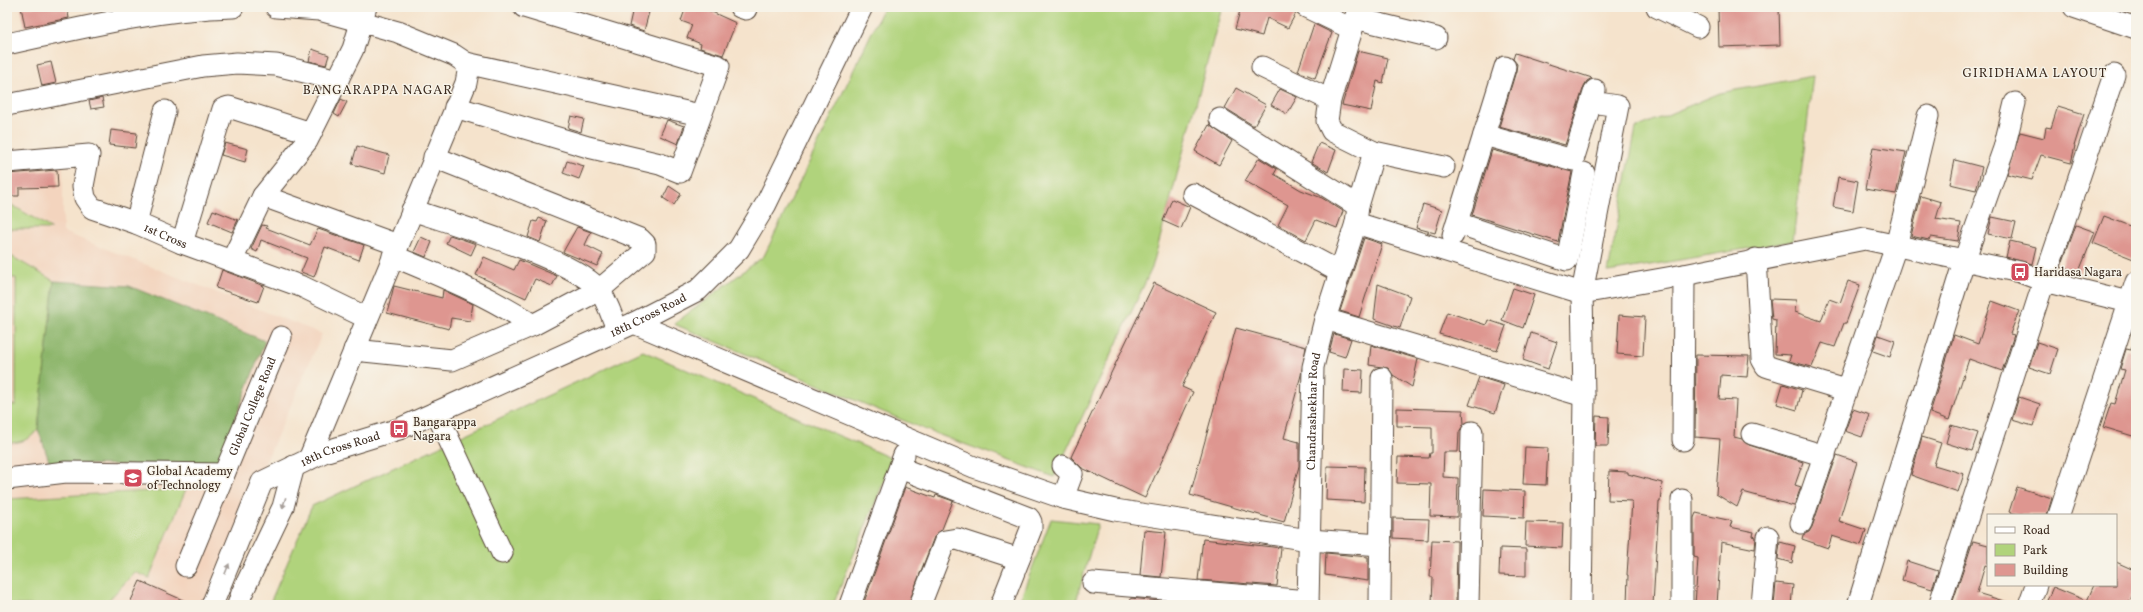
<svg xmlns="http://www.w3.org/2000/svg" width="2143" height="612" viewBox="0 0 2143 612" font-family="Vollkorn,serif">
	<rect width="100%" height="100%" fill="#f7f3e8"/>
	<filter id="ink" filterUnits="userSpaceOnUse"><feTurbulence type="fractalNoise" baseFrequency=".025" numOctaves="2"/><feDisplacementMap in="SourceGraphic" scale="8" xChannelSelector="R" yChannelSelector="G"/><feConvolveMatrix kernelMatrix="1 2 1 2 8 2 1 2 1" color-interpolation-filters="sRGB"/></filter>
	<filter id="wash" filterUnits="userSpaceOnUse"><feTurbulence type="fractalNoise" baseFrequency=".012" numOctaves="4" result="noise"/><feDisplacementMap in="SourceGraphic" scale="16" xChannelSelector="R" yChannelSelector="G"/><feGaussianBlur stdDeviation="0.9" result="paint"/><feColorMatrix in="noise" values="0 0 0 0 0 0 0 0 0 0 0 0 0 0 0 0 0 1.4 0 .05"/><feComposite in="paint" operator="in"/></filter>
	<g filter="url(#wash)">
		<rect width="100%" height="100%" fill="#f5e3cc"/>
		<path fill="#f3d4be" d="M63,149v83l259,102 -119,271h-196v-450z"/>
		<path fill="#b0d37b" stroke="#767e4c" d="M884,7h338l-70,261 -98,209 -128,-47 -252,-106 90,-68z
			M1813,76l-20,165 -185,31 28,-144 84,-35z
			M7,202l45,27h-45z
			M7,256h4l43,25 -16,148c-8,11 -17,14 -31,14v-38h9v-127h-9z
			M643,351l250,108 -60,146h-564l43,-99z
			M186,489l-37,89 -14,-6 -31,33h-97v-106z
			M1051,519l47,5 -23,81h-57z"/>
		<path fill="#8cb56b" stroke="#647044" d="M54,281l75,5 136,55 -48,125 -167,-2 -12,-35z"/>
		<g id="blocks">
			<path fill="#de9690" d="M21,7h46l2,11 -44,9z
				M686,7h15l35,16 -13,32 -23,-7 1,-4 -14,-6 5,-13 -11,-4z
				M1241,7h53l2,6 -8,15 -21,-10 -5,18 -27,-7z
				M1718,7h61l1,38 -61,2z
				M633,8l16,4 -5,19 -15,-5z
				M1314,24l18,9 -17,45 -17,-7z
				M312,49l17,6 -3,10 -17,-4z
				M1358,51l30,7 -5,25 -6,-2 -6,30 -29,-6z
				M1515,53l77,25 -5,3 -3,5 -19,59 -66,-18 17,-56 1,-7 -4,-5z
				M51,62l5,21 -14,3 -5,-21z
				M1236,88l30,17 -12,21 -29,-18z
				M1280,89l17,8 -10,17 -16,-9z
				M102,98l2,9 -13,2 -2,-8z
				M341,99l6,3 -8,15 -5,-3z
				M2058,106l26,8 -10,32h1l-4,17 -30,-8 -9,25 -25,-6 13,-42 24,6 2,-11 5,1z
				M571,116l13,3 -3,13 -13,-4z
				M667,120l17,6 -6,18 -18,-8z
				M1209,125l23,16 -13,24 -24,-14z
				M111,130l26,3 -2,15 -26,-3z
				M225,143l23,6 -3,13 -24,-7z
				M1319,143l17,7 -8,22 -17,-10z
				M357,146l32,9 -4,18 -33,-9z
				M1873,147l33,5 -10,42 -31,-5z
				M1492,150l80,22 -14,70 -86,-27z
				M1259,158l18,11 -3,5 27,16 21,8 21,13 -6,17 -21,-8 -10,20 -28,-15 10,-20 -43,-24z
				M1955,160l27,7 -6,23 -26,-6z
				M567,161l17,5 -5,13 -16,-6z
				M57,170l1,17 -39,1v8h-12v-22z
				M1838,177l20,4 -5,30 -20,-4z
				M669,186l12,8 -7,11 -11,-7z
				M1921,196l20,6 -5,17 25,4 -3,18 -27,-4 -2,3 -18,-4z
				M1172,199l18,8 -9,22 -18,-8z
				M1423,204l19,6 -7,23 -19,-5z
				M213,210l25,10 -6,12 -24,-10z
				M2104,216l32,12v32l-43,-17z
				M1992,217l24,5 -4,17 -24,-5z
				M539,218l8,3 -7,21 -12,-5 5,-16 4,1z
				M262,225l5,1 -1,2 44,17 8,-16 46,16 -5,15 -34,-13 -11,30 -13,-5 6,-14 -46,-18 -4,12 -6,-3z
				M2076,225l19,7 -17,42 -17,-7z
				M577,227l14,5 -6,13 18,9 -6,12 -34,-14z
				M450,235l26,9 -5,11 -25,-12z
				M421,237l11,5 -6,15 -12,-5z
				M1364,238l18,6 -23,73 -19,-6z
				M2010,241l26,6 -4,17 -26,-7z
				M484,257l30,13 5,-10 38,16 -5,10 -17,-7 -9,19 -50,-23z
				M222,270l42,16 -6,16 -42,-14z
				M1848,281l12,4 -14,38h-2l-9,24 -13,-4 -10,24 -23,-6 2,-6 -16,-1 1,-34 -4,-1 -2,-20 26,1 -1,12 26,9 8,-22 11,4z
				M1154,283l62,29 -34,75 11,5 -48,106 -63,-30 -11,-11z
				M1378,284l32,12 -10,32 -26,-9z
				M394,286l48,12 1,-8 30,14 -3,17 -19,-3 -2,11 -62,-16z
				M1513,288l21,7 -11,33 -21,-8z
				M1992,301l27,10 -9,23 4,1 -12,36 -33,-12 -20,61 -19,-7 24,-78 24,9z
				M1447,312l39,13 2,-5 18,6 -9,25 -58,-17z
				M1619,315l26,2 -2,39 -26,-2z
				M1236,328l70,19 -5,28 -17,63 15,4v24l-15,56 -94,-27z
				M1531,333l26,9 -9,27 -25,-9z
				M1334,334l17,5 -6,18 -16,-5z
				M1878,335l17,6 -5,16 -17,-6z
				M2037,342l21,7 -8,25 -21,-7z
				M1371,345l47,14 -6,28 -19,-12 -5,-7 -19,-3z
				M2133,345l3,1v91l-33,-10 8,-24 4,1 10,-34 -5,-1 6,-20 5,1z
				M1696,355l53,1 -2,21 -26,-2 -2,24 17,1 -2,37 8,2 7,6 54,17 -8,23 6,2 -7,19 -51,-14 -6,15 -21,-13 4,-55 -25,-2z
				M1344,369l19,1 -1,23 -19,-1z
				M1479,377l25,8 -9,28 -26,-8z
				M1783,384l19,6 -5,20 -20,-6z
				M2019,397l21,7 -7,22 -21,-6z
				M1397,408l66,2 1,14 -5,8 -1,20h-14l-1,25 15,1 -1,39 -27,-1 1,-32 -34,-1 1,-26 31,1 1,-5h2v-26l-35,-1z
				M1853,409l17,6 -8,22 -17,-6z
				M1596,416l13,1 -1,29h-13z
				M1951,425l27,8 -6,18 -26,-8z
				M1922,437l19,6 -7,22 30,9 -6,18 -47,-17z
				M1525,447l23,1 -2,37 -23,-1z
				M1837,455l20,7 -18,59 27,9 -5,15 -29,-9 -4,12 -26,-9 1,-4 6,-3 3,-5z
				M1327,466l38,1 -1,35 -38,-2z
				M1609,471l19,1v2l34,9 -2,19h-1l-6,103h-26l1,-30h-1l5,-74 -24,-1z
				M905,487l30,11 1,-3 17,6 -11,28 -8,8 -26,68h-45z
				M2017,487l35,11 -5,17h-28l-10,-3z
				M1484,489l41,2 -1,27 -41,-2z
				M1696,513l36,8 -2,6 24,5 -1,4 3,1 -1,12 -34,-7 -4,63h-22l3,-47 -4,-1v-39z
				M1393,518l36,1 -1,21 -35,-2z
				M1526,522l37,1 -1,25 -37,-2z
				M1144,530l22,2 -5,45 -21,-2z
				M1203,539l78,9 -4,38 -79,-6z
				M1432,540l25,1 -1,63 -24,-1 1,-26h-3z
				M1973,541l15,4v21l-3,-1 -8,28 30,9v3l-55,-1z
				M1780,542l15,4 -3,17 -14,-4z
				M1500,548l26,1v27l-27,-1z
				M1326,553l42,4v24l-43,-6z
				M1907,561l31,10 -6,18 -30,-9z
				M2116,562l20,9v17l-8,17h-83l8,-18 34,14 7,-16h22z
				M140,581l54,24h-65z
				M1776,583l17,2 -2,20h-17z
				M1131,598l28,3 -1,4h-28z"/>
		</g>
	</g>
	<g filter="url(#ink)">
		<use href="#blocks" fill-opacity="0" stroke="#574638" stroke-width="1"/>
		<g fill="none" stroke-linecap="round" stroke-linejoin="round">
			<g stroke="#574638" stroke-width="23">
				<g id="minor">
					<path d="M276,7l43,3 79,22 56,23 12,8 2,9 -2,11 -157,376"/>
					<path d="M740,7l6,2"/>
					<path d="M1306,7l46,22"/>
					<path d="M1359,7l-29,93 -3,21 5,10 42,21 -16,54 -2,17 226,70 102,-18 181,-36 155,33 24,9 85,21 7,3"/>
					<path d="M1657,7l41,20"/>
					<path d="M2074,7l62,21"/>
					<path d="M1355,18l81,20"/>
					<path d="M7,44c74,-16 150,-35 226,-37"/>
					<path d="M466,63l234,52"/>
					<path d="M1262,67l68,33"/>
					<path d="M7,105l196,-39 34,-3 39,2 62,15"/>
					<path d="M455,107l133,40 72,17 20,8 39,-106 -195,-59"/>
					<path d="M1220,119l138,87"/>
					<path d="M1484,135l89,25 22,-70"/>
					<path d="M1374,152l70,15"/>
					<path id="s1" d="M7,162l82,-7 -6,31 2,12 7,10 44,15 46,20 121,44 64,31"/>
					<path d="M1193,194l147,78"/>
					<path d="M263,196l135,49"/>
					<path d="M412,210c39,13 166,51 187,80 8,10 13,27 18,39"/>
					<path d="M136,223l29,-112"/>
					<path d="M1457,223l110,37 17,-87"/>
					<path d="M1453,235l52,-168"/>
					<path d="M182,243l41,-134 6,-2 82,26"/>
					<path d="M393,256c49,20 96,40 140,69"/>
					<path d="M1756,259l6,100 4,7 6,2 73,22"/>
					<path d="M232,260l31,-64 44,-55 46,-92 13,-42"/>
					<path d="M1325,319l259,77"/>
					<path d="M634,323l340,144 89,31 52,12 194,30 72,5"/>
					<path d="M354,350l98,10 81,-35 66,-35 46,-39v-7l-5,-5 -206,-82"/>
					<path d="M436,412l66,141"/>
					<path d="M1752,434l73,22"/>
					<path d="M1683,440l1,-165"/>
					<path d="M1063,466l9,8 -9,24"/>
					<path d="M900,468l129,50 2,4v7l-30,76"/>
					<path d="M7,479l59,-7 158,2"/>
					<path d="M1682,500v105"/>
					<path d="M2059,515l77,-233"/>
					<path d="M1801,523l95,-277 32,-130"/>
					<path id="s2" d="M186,566l95,-229"/>
					<path d="M1093,583l215,18"/>
					<path d="M1941,600l103,-319 70,-206"/>
					<path id="s3" d="M212,605l50,-123 62,-30 75,-23 235,-106 64,-33 41,-41 27,-45 96,-197"/>
					<path d="M238,605l4,-12 41,-86 11,-41"/>
					<path d="M850,605l54,-150"/>
					<path d="M920,605l25,-64 12,-2 62,20"/>
					<path id="s4" d="M1308,605l5,-238 12,-48 31,-96"/>
					<path d="M1380,605l2,-227"/>
					<path d="M1468,605l4,-173"/>
					<path d="M1581,605l3,-209 -2,-103 36,-187 -26,-4"/>
					<path d="M1762,605l6,-68"/>
					<path d="M1858,605l106,-344 40,-113 11,-45"/>
					<path d="M2029,605l7,-20"/>
				</g>
			</g>
			<use href="#minor" stroke="#fff" stroke-width="21"/>
		</g>
		<defs><path id="oneway-solid" d="M-6-.8H1V-3.2L6.5 0L1 3.2V.8H-6Z"/></defs>
		<g fill="#a79f9a">
			<use href="#oneway-solid" transform="translate(284 503) rotate(107)"/>
			<use href="#oneway-solid" transform="translate(227 569) rotate(-68)"/>
		</g>
	</g>
	<defs>
		<g id="bus-square" transform="scale(1)"><rect x="-9" y="-9" width="18" height="18" rx="4" fill="#d1495b" stroke="#f7f3e8"/><path d="M-5-6H5V4H4V6H2V4H-2V6H-4V4H-5ZM-3.5-4V0h7V-4ZM-3.5 1.2v1.5H-2V1.2ZM2 1.2v1.5H3.5V1.2Z" fill="#fff"/></g>
		<g id="university-square" transform="scale(1)"><rect x="-9" y="-9" width="18" height="18" rx="4" fill="#d1495b" stroke="#f7f3e8"/><path d="M0-5L7-2L0 1L-7-2ZM-4 1L0 2.5L4 1V4Q0 6-4 4Z" fill="#fff"/></g>
	</defs>
	<g fill-rule="evenodd">
		<use href="#bus-square" x="2020" y="272"/>
		<use href="#bus-square" x="399" y="429"/>
		<use href="#university-square" x="133" y="478"/>
	</g>
	<g text-anchor="middle" stroke-width="3" stroke-linejoin="round" paint-order="stroke">
		<g font-size="12" fill="#3b2a1e" stroke="#f7f3e8">
			<text dy="4" stroke="none"><textPath href="#s1" startOffset="217">1st Cross</textPath></text>
			<text dy="4" stroke="none"><textPath href="#s3" startOffset="554">18th Cross Road</textPath></text>
			<text dy="4" stroke="none"><textPath href="#s2" startOffset="173">Global College Road</textPath></text>
			<text dy="4" stroke="none"><textPath href="#s4" startOffset="194">Chandrashekhar Road</textPath></text>
			<text dy="4" stroke="none"><textPath href="#s3" startOffset="218">18th Cross Road</textPath></text>
		</g>
		<g font-size="12" fill="#3b2a1e" stroke="#f7f3e8" text-anchor="start">
			<text x="2034" y="276">Haridasa Nagara</text>
			<text x="413" y="426">Bangarappa<tspan x="413" dy="14">Nagara</tspan></text>
			<text x="147" y="475">Global Academy<tspan x="147" dy="14">of Technology</tspan></text>
		</g>
		<g font-size="13" letter-spacing="1" fill="#3b2a1e" stroke="#f7f3e8">
			<text x="2035" y="77">GIRIDHAMA LAYOUT</text>
			<text x="378" y="94">BANGARAPPA NAGAR</text>
		</g>
	</g>
	<rect width="2143" height="612" fill="none" stroke="#f7f3e8" stroke-width="24"/>
	<rect x="1987" y="514" width="130" height="72" fill="#f7f3e8" stroke="#aca397"/>
	<rect x="1995" y="527" width="20" height="6" fill="#ffffff" stroke="#aca397"/>
	<text x="2023" y="534" font-size="12" fill="#3b2a1e">Road</text>
	<rect x="1995" y="544" width="20" height="12" fill="#b0d37b" stroke="#aca397"/>
	<text x="2023" y="554" font-size="12" fill="#3b2a1e">Park</text>
	<rect x="1995" y="564" width="20" height="12" fill="#de9690" stroke="#aca397"/>
	<text x="2023" y="574" font-size="12" fill="#3b2a1e">Building</text>
</svg>
